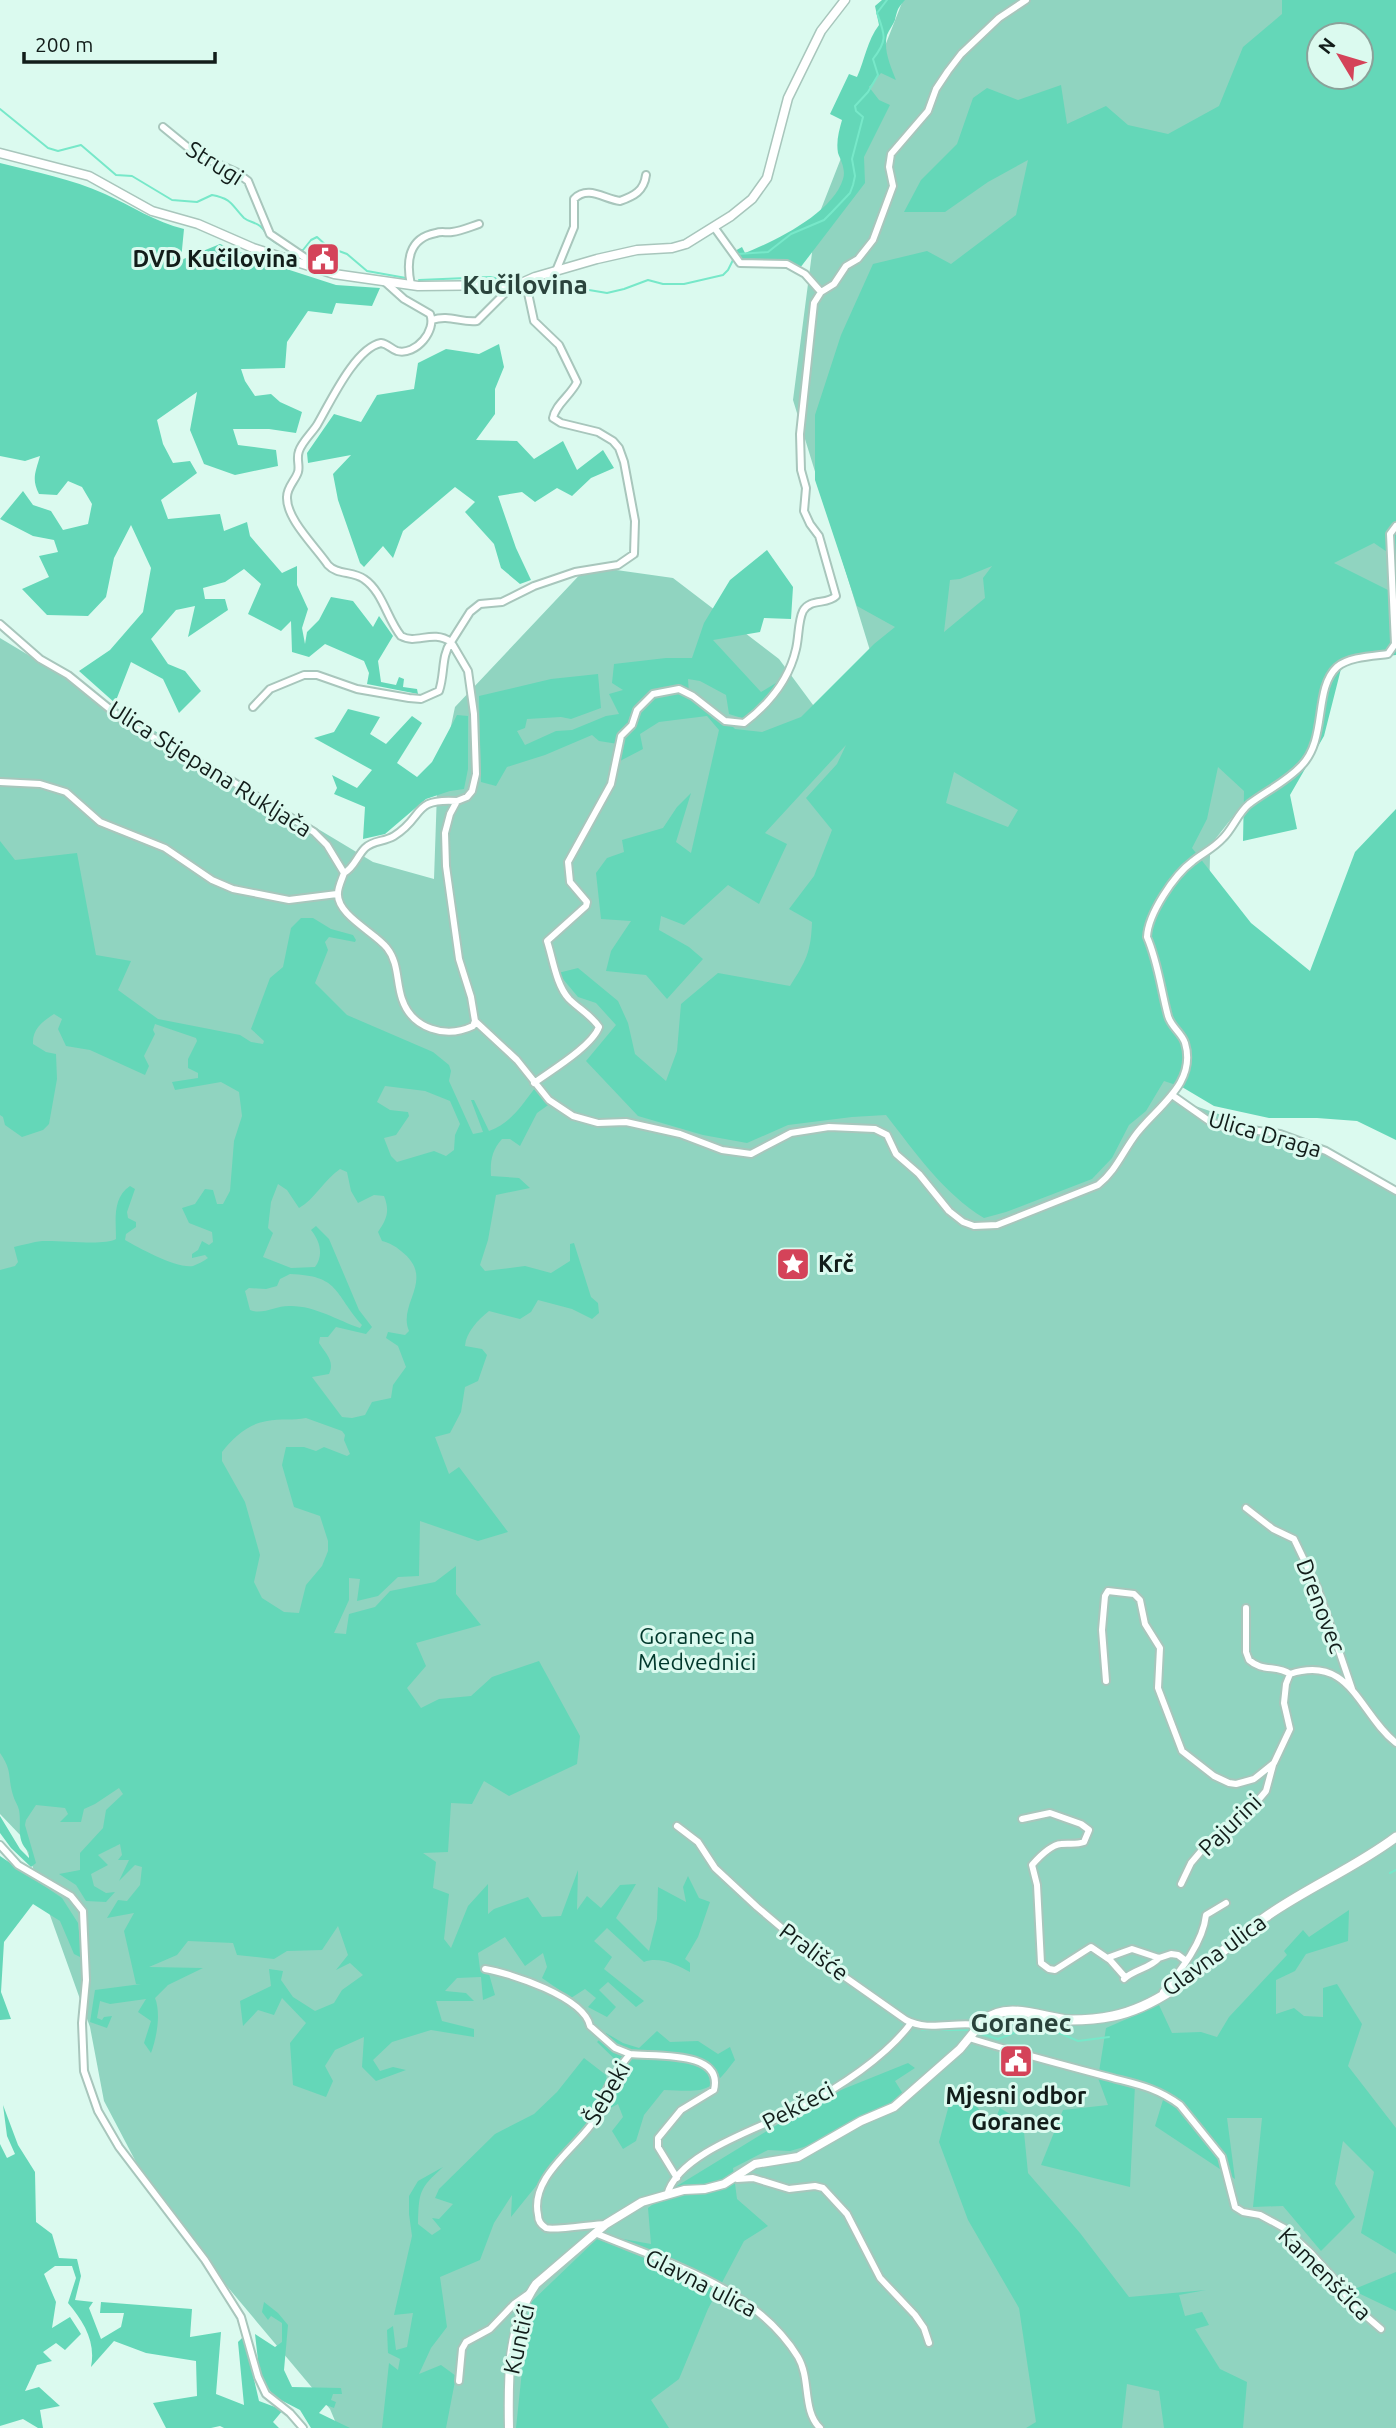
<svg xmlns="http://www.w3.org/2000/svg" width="1396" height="2428" viewBox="0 0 1396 2428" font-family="Ubuntu,sans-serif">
	<rect width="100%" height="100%" fill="#dbfaef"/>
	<path fill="#90d4c0" d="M903,0h493l-35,35h-42v42l77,76v484l-68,29 -30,107 -59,36 -26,33 -3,13 -1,45 16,126 -56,71 170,58 57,37v1236h-1058l-8,-19 -172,-205 -54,-103 -14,-74 -68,-190 -22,-23v-1176l373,224 61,17 3,-87 18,-85 133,-141 85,12 106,81 43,58 50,-60 -79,-257 23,-178z"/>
	<path fill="#64d7b8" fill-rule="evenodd" d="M882,0h23c-8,9 -7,9 -10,20 -2,5 -6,10 -8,15 -4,15 4,32 9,45l-15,-7 -12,14 10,13 11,5 -26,52 1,26 -65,85 -60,-7 -7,-9 9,-5 3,6c30,-12 88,-40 98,-74 3,-9 -2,-18 -5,-26 -2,-12 1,-22 4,-33l-12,-6 19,-40 8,3c8,-18 10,-36 22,-52l-4,-19z
		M1282,0h114v558l-22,-15 -40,20 62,31v61l-53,6 -19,75 -34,59 7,34 -54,12 1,-50 -26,-24 -11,52 -15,29 59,75 59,48 45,-119 41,-43v331l-39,-19 -40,-3h-48l-55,-12 -32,-19 -18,-6 -18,30 -17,14 -17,33 -20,21 -86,33 -22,6c-41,-25 -69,-66 -98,-103l-34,2 -64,8 -41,18 -44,-8 -65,-19 -52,-55 30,-36 -20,-22 -18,-6 -20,-24 20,-5 40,33 10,22 7,31 31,27 11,-30 4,-47 37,-31 72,13c16,-25 21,-34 22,-64l-23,-13 25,-33 18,-46 -26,-32 31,-34 9,-19 -81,88 22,11 -28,60 -31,-19 -44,40 -23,-9 -2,14 30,17 14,12 -36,40 -21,-24 -40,-4 5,-20 20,-30 -30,-2 -5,-46 11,-15 17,-6 -2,-12 41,-12 14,-21 14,-14 -15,49 15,11 28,-123 -12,-14 -48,6 -19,12 3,15 -23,12 -2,-17 -19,-3 -7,-6 -47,20 -38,12 -11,19 -15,-4 -2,-86 72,-17 47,-5 3,34 -30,11 -10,-2 -34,2 -2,9 -8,3 8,14 31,-14 16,-1 34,-14 13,-2 -10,-20 14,-4 -11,-7 2,-19 52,-6h26l12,-35 26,-43 37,-30 26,37 -2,32 -27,-1 -4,14 -47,8 48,52 28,-17 -44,44 -16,-5 -3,-19 -26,-14 -12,-2 1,15 26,15 20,20 27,3 39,-15 73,-73 21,-17 -38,-21 -42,-126v-65l26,-80 32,-71 54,-13 24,13 65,-49 12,-55 -40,22 -43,30h-41l17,-32 36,-36 16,-46 14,-10 31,12 43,-15 6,39 39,-18 22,19 40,9 51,-28 24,-59 39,-33zM1319,35h42v42h-42zM992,566l-9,12 2,20 -41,34 6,-52 10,-1zM954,772l64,38 -10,17 -62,-24z
		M0,163c35,9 72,16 105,31 27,12 50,28 79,35l-3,31 39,-16 48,19 68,22 44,3 -8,18 -36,-3 -4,11 -24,-3 -21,31 -2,26 -44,1 4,12 10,15 16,-2 9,8 22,10 -6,21 -27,-4h-36l5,16 38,5 2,16 -43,9 -31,-11 -14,-34 7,-38 -40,28 6,24 10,19 17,-2 7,12 -36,27 7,19 52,-5 4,17 23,-9 3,14 32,37 15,-7v19l11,24 -6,19 3,16 2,-12 12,-12 12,-23 22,4 20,26 6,-11 14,20 -15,25 3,21 15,3 3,-8 5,2 -1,8 14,2 1,5 -51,-10 2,-11 -5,-12 -39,-17 -16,13 -17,-5 -1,-31 -10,10 -33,-17 13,-30 -17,-15 -19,13 -22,6 2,11h20l3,11 -40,27 7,-31 -19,4 -25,29 17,25 17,7 16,20 -22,22 -16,-34 -32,-17 -16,41 -36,-32 31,-21 33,-38 8,-44 -20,-43 -17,33 -8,39 -18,19 -41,-1 -25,-26 27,-12 -10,-21 19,-4 -4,-12 -21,-4 -33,-17 23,-28 10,14 18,6 12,19 25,-6 4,-20 -10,-17 -14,-6 -11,14 -18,-1c-8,-15 -3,-23 1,-38l-15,5 -25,-5z
		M499,344l5,23 -9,22v25l-19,26 41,1 17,18 29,-18 14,29 26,-20 11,18 -23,10 -19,18 -15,-8 -22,14 -13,-10 -24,4 18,52 15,32 -11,4 -19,-16 -7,-24 -29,-32 10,-10 -20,-15 -52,44 -10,27 -10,-12 -19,21 -4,-4 -22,-63 -5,-26 18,-19 -43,8 -1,-10 27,-39 27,8 16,-27 37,-6 4,-26 28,-14 33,5z
		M348,709l32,8 -10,17 16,10 26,-28 10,7 -25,40 20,14 15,-15 25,-47 11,1v53l-4,20 -14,2 -24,8 -41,35 -22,5 2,-32 -31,-13 3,-6 -5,-13 25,13 15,-18 -58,-32 20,-6z
		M0,841l15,19 62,-7 19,102 35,6 -13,29 40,29 82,16 11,7 12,2 1,-3 -13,-12 19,-51 13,-11 8,-39 10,-10h12l18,11 22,6 3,5 -1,2 -26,-5 -4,5 3,8 -13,33 32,32 86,37 16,13 2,6 -2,10 24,53 10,-2 -12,-32h3l15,31c22,-8 32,-25 46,-43l16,15 -14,10 -17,33 -10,-7h-8c-10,11 -12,22 -11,37l28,2 11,10 -34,7 -8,45 -8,25 5,6 40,-5 26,7 19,-12v-17l4,-1 17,54 7,6 1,10 -7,6 -20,-10 -34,-9 -7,12 -11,7 -31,-8c-11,9 -23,21 -24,35l17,3 5,6 -9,26 -13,6 -4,25 -11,21 -15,4 14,37 10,-7 49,65 -30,9 -58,-20 -1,55 -21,1 -20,19 -21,5 3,-22 -11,-1v22l-15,33 12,1 3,-20 26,-7 15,-16 45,-9 21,-16v28l25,31 -65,18 10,23 -19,22 14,20 18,-9 32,-3 21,-19 47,-16 41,75 -3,28 -68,32 -25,-15 -12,23 -21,-1 -3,49 -25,1 13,9 -3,26 16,6 -5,45 7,9 17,-42 20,-22v30l6,-5 34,-12 14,20 19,-1 17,-46 -1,40 10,-14 14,12 19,-23 16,-1 -20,34 33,33 8,-32 1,-32 28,15 -3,-15 5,-11 11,22 11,4 -12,35 -13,22 5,4v9c-13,-7 -31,-16 -46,-10l-37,-34 -13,13 18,16 -8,12 40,32 -8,6 -28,-25 -9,8 17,17 -9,10 -19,-10 8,-9 -11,-9 -14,9 -29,-20 5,-11 -4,-14 -18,13 -20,-29 -27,16 2,16 9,5 6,21 -12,5 -2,-23 -24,1 -12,13 21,2 8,8h-38l6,20 32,8v8l-43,-7 -39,12 -19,18 7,11 13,-4 13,3 -30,11 -14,-14 2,-30 -29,13 -10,16 8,15 -7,16 -33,-12 -3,-42 16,-20 -24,-25 -8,17 -16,-5 -15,16 -3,-25 31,-15 -2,-17 14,2 -2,9 12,17 22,14 19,-8 8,-13 21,-15 -13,-12 -14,7 12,-15 -10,-29 -16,24 -35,1 -13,8 -37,-4 -4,-12 -45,-2 -11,14 -28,12 54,1 -35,17 -13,13c6,15 2,39 -4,55l-7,-10 7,-22 -13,-9 8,-13 -36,5 -10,-3 -3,17 5,2 2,-3 8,-1 -5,12 -17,-6 5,-32 46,-6h-5l-12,-53 10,-18 -27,5 11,-18 9,1 13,-16 2,-18 -7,-2 -16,16 10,-21h-11l4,-5 -2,-11 -22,11 10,10 -17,9 3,12 12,7 9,-1 -9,10 -20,-1 -10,-16 -17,-11 21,-4v-17l23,-25 3,-18 17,-16 -4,-6 -24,16 -11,5 -3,13h-21l8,-8 -3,-6 -29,-3 -10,15 -1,5 11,38 -5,4 -20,-19 -11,-15v-17l20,33 9,9v-6c-14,-12 -7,-26 -10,-42 -1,-5 -5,-10 -6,-15 -6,-20 0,-23 -13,-42v-483l15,-4 3,-4 -4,-15c9,-2 19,-5 28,-6 19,-1 62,5 74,-2 0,-19 -4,-41 14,-53l5,3 -8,23 1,6 8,4v5l-10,7 -1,6c14,8 52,29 68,26 5,-2 11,-5 15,-8l-3,-3 -13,3v-4l6,-4 4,-9 7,4 4,-3 -1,-10 -23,-9 -7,-15 13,-4 10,-15 8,1 4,14h6l7,-13 4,-50 8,-25 -3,-24 -18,-10 -46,8 -3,-8 26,-4v-5l-10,-5v-9l9,-18 -1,-3 -41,-14 -2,6 2,4 -11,22 5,10 -4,9 -55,-25 -24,-4 -8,-17 4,-10 -8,-5c-11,7 -22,15 -21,30l13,8 10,2 1,25 -8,45 -6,6 -21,7 -17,-12 -2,-8 -3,-2zM385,1086l40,5 25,10 10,23 -5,11 -1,15 -8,6 -12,-5 -37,11 -6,-6 -7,-18 12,-3 13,-19 -1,-4 -18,-2 -13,-8zM340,1169l7,3 4,19 7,12 16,-8 10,1c6,15 3,23 -6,36l4,9c8,2 13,5 19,10 36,28 -4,52 8,80l-4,4 -17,-3 -2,6 12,8 8,21 -13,18 -2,13 -19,4 -7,13 -13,3 -10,-1 -30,-40 17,-3c6,-13 -3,-20 -10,-31l1,-6h8l8,-10 30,7 6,-7 -13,-17 -30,-71 -13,-13 -5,4c9,11 13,25 4,37l-24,1 -28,-11 10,-24 -5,-5 3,-26 7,-18 9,6 12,18c16,-9 25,-28 41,-39zM290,1274c50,2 43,18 72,51l-2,3c-23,-8 -47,-23 -71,-22 -14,0 -26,9 -39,4l-5,-19 4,-3 17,1 11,-3 3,-7zM306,1418l36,13 3,4 -1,5 6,14 -3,2 -23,-9 -8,4 -12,-4h-18l-4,18 12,42 26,9 8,25v10l-6,15 -16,19 -7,28 -15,-1 -22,-14 -8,-16 6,-27 -15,-53 -23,-41v-9c12,-15 26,-28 45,-31 13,-3 26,0 39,-3z
		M0,1856l62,42 16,25 4,35 -8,-4 -14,-33 -27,-17 -29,38 -3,50 10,27 -11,1z
		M1349,1910l-1,31 -42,13 -11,17 -19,9v34l18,-6 10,8 19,1v-29l14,-4 25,40 -14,42 48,62v126l-35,-21 13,-61 -31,-31 -8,43 20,33 -34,34 -38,-45 -30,1 9,-89h-35l8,61 -80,-53 8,-26 -28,-15 -5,102 -89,-22 22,-55 45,-5 -10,-27 8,-50 53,-23 13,28 29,-1 16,5 12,-20 58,-62 -3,-4 19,-21 6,7z
		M657,2031l13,11 28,-1 20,13 12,-7 5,13c-25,33 -29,32 -71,30l-20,25 -8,26 -13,8 -11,-18 11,-14 -5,-13 -27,14 -80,99 1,-22 -18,28 -14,37 -40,17 7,50 -16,21 -12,26 22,-9 15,11 -10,52h-64l7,-65 9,7 2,-11 -12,-6 -1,-23 6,-4 3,24 11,-3 6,-34 -19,2 18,-79 -3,-22v-18l9,-15 25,-14c-24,22 -24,24 -25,57l14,11 9,-6 -9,-11 7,1 14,-15 -18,-6 4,-9 56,-55 39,-20 23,-22 27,-34 22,17 3,20 16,-26 -28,-27 9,-9 17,10 16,5z
		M908,2063l7,5 -20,13 8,13 -18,13 -30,12 -41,25 -24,7 -22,-1 -35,18 4,31 31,27 -24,15 -36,68 -29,70 -28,21 18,28h-153l13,-124 72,-69 50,9 -3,-36 29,-22 144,-88z
		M960,2084l32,43 8,-19 23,14 5,51 52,60 49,64 77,-7 -27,5 6,21 17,-4 7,13 -14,4 25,40 27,13 -4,46h-79l-5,-37 -32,-7 -5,44h-96l10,-6 -17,-114 -51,-88 -29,-78 11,-41z
		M3,2105l15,40 17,27 1,50 16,12 7,24 18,1 4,17 -6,24 18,2 -4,6 12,31 20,-12 3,-14h-24l1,-11 91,7 -2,28 31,-5 -5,62 28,11 -6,-63 6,-6 15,65 24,9 -10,12 6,6h-55l-4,-2 -9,2h-45l-13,-25 44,-7 -1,-35 -50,-8 -32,-12 -23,26c5,-25 -7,-45 -23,-64l8,-25 -4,-12h-17l-11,8 12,28 -4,26 18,-11 11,17 -16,16 -9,-7 -13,9 9,9 -15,4 -12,26 14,-4 21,19 -20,4 3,18h-5l-15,-9 -23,7v-282l7,14 8,-4 -8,-18z
		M1396,2272v39l-44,-21z
		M264,2302l14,11 10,12 -4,45 8,17 49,1 1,6h-9l-2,6 5,2 -2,6 -8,-3 -7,8 31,15h-39l-11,-18 -25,-13 -15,-19 -5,-44 20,13 7,-5v-19l-11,-7 -3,4 -6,-8z"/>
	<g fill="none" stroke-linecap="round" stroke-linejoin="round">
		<path stroke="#77e8c9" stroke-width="2" d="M0,109l48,39 10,3 23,-6 35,30 16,1 40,24 25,2 15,-7c21,4 19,10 32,23 5,4 11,4 16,8 8,7 8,15 21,19
			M300,250h3l8,-10 6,-3 11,10 19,7 20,17 39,7
			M738,254l30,-2 23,-18 33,-14 7,-7 19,-20 3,-8 2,-9 -3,-17 11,-42 -7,-6 -1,-5 13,-14 10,-17 -5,-16c15,-19 12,-24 4,-46l10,-13
			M419,280l71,-3 20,4 9,-1
			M537,287l17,-9 8,1 27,11 18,3 17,-4 24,-9 15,4h21l39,-9 5,-5 6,-12
			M1390,1873l6,-3
			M922,2030h48
			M979,2033l19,6 32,-12 13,-1 35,15 31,-4"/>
		<g stroke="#a8c6bc" stroke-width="10">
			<path id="minor" d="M163,127l33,27 40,18 12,9 22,53 37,25 1,6
				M714,227l26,36 47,1 18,10 16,18 13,-8 12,-18 12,-7 15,-19 20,-54 -4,-19 2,-13 37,-43 8,-22 12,-18 13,-17 38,-36 27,-18
				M556,271l18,-44v-28c14,-14 30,0 46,2 14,-5 24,-10 26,-26
				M521,284l7,9 6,28 25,24 18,37c-6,13 -22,23 -24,36l8,5 37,9 15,9 6,7 5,14 11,59 -1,33 -16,11 -43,7 -41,14 -32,16 -22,2 -10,8 -19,30 17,29 6,43 2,60 -4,17 -5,6 -10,4 -7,13 -5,19 1,33 13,93 12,38 4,24 42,39 32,40 24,16 25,7 28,-1 54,12 42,16 29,4 40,-21 38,-6 46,2 12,6 9,19 23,20 30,37 14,11 11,4 23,-1 101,-40c18,-14 25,-34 39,-52 21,-27 60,-50 48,-90 -3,-10 -14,-16 -17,-27 -7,-26 -10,-54 -21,-79 1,-23 27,-62 46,-76 10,-8 21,-13 30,-23 10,-10 15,-25 26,-34 17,-13 37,-22 52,-38 27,-27 12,-77 36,-99 11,-10 36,-11 51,-13l7,-10 -5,-110 6,-8
				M411,285c-5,-23 -3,-47 25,-52 5,-2 11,0 16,-1 9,-1 18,-5 27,-8
				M432,320c17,-6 29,3 45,1l35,-35
				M0,624l40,35 28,16 59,48 103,57 84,52 13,13 17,28c-2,6 -6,14 -6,20 -2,22 38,40 49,55 12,15 9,34 15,51 10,30 44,40 71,27l2,-5
				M253,707l17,-18 34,-14h13l40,14 52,9 12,1 18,-8c6,-17 2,-35 12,-49 -19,-13 -34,3 -50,-6 -14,-17 -18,-44 -37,-57 -11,-8 -27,-4 -36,-14 -12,-18 -42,-46 -41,-68 0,-10 8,-16 11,-25 2,-7 -2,-13 1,-21 3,-9 12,-17 18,-26 13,-22 38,-77 64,-82 7,1 10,6 16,8 19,5 40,-21 33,-37l-26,-15 -20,-18
				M0,782l40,2 26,8 34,30 65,26 47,32 21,9 56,11 48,-6
				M344,873c10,-5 13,-17 21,-25 8,-8 19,-6 29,-12 31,-19 17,-38 63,-35
				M534,1083c18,-13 58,-37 65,-56 -8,-12 -20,-18 -30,-28 -13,-14 -16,-40 -22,-58l39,-35 1,-4 -17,-20 -2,-20 43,-78 10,-48 11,-11 5,-15 16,-16 26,-5 14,7 32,25 19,2c25,-19 45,-43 52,-74 3,-12 2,-28 7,-38 7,-13 24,-6 33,-15l-17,-60 -9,-12 -6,-13 2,-23 -5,-18 -1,-36 14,-131 7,-11
				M1172,1095l37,26 13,5 58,8 46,17 70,40
				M1246,1508l27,21 21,10 24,50 34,100
				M1246,1608v44l3,8c13,12 28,5 41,14
				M1106,1681l-4,-51 3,-34 3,-5 26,3 6,6 5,24 15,24 -2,40 24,63 32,25 15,7 7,1 18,-5 20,-16 16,-34 -6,-26 2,-19 4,-10c61,-20 69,40 106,69
				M1022,1819l28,-6 31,11 8,6 -5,12c-8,3 -15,1 -23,2 -11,1 -22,13 -29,21l5,20 4,78 8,6 6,1 36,-23 19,13 15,17
				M677,1826l21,16 17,26 42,39 58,49 91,64c22,12 48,1 72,5
				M0,1845l18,20 53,31 12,15 3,69 -4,43 2,48 14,40 21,36 86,113 36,57 17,60 8,17 24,19 13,15
				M1181,1884l10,-21 11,-13 42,-33 22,-26 7,-26
				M1107,1958l25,-9 27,9 12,-4 7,1 8,6
				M485,1969c25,4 99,28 105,57l25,22 15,6c-12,14 -21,30 -28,46 -4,8 -6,18 -11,25 -19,26 -61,54 -53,90 0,5 3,10 8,13 8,3 48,-4 60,-4
				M1124,1979c11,-10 25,-10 35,-21
				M1163,1992c17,-21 40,-49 43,-77l20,-12
				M969,2038c45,14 90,26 136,38 29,8 49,10 75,29l42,52 13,50 8,5 17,3 24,13 27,25 26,29 15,22 29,25
				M630,2054c25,3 94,-4 84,36l-33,20 -23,28v9l19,31
				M735,2177l2,2 16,-1 36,11 26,-3 8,2 24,26 33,64 35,37 9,13 5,15
				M667,2195c11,-43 97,-68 133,-87 38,-20 86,-51 111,-85
				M595,2233c72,30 160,54 203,124 13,22 4,54 22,71
				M459,2381l3,-32 4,-7 24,-13 24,-25 17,-12"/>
		</g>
		<g stroke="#a8c6bc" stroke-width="11">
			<path id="tertiary" d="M0,153l89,23 63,35 46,13 55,24 81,26 84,12 99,-1 18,-8 62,-18 40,-9 35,-2 14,-4 45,-28 21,-17 15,-21 21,-80 33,-67 24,-31
				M509,2428c-1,-48 -2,-102 27,-144l70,-60 36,-22 42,-12 21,-1 19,-5 31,-20 43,-7 63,-36 33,-14 66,-58 23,-28"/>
		</g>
		<g stroke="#a8c6bc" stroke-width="12">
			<path id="secondary" d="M983,2021c24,-21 60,-3 87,-1 15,0 29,-1 43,-4 58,-12 105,-64 151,-98 42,-30 91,-50 132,-81"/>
		</g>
		<use href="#minor" stroke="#fff" stroke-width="6"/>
		<use href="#tertiary" stroke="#fff" stroke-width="8"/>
		<use href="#secondary" stroke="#fff" stroke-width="9"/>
	</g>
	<defs>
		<g id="civic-square" transform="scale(1.75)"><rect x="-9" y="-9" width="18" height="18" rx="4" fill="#d44359" stroke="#dbfaef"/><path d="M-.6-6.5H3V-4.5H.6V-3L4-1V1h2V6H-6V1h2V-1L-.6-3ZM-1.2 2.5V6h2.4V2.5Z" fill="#fff"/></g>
		<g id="sight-square" transform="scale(1.75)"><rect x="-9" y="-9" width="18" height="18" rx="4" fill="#d44359" stroke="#dbfaef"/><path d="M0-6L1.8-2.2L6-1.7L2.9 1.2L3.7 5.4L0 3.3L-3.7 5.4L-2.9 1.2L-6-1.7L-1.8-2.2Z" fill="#fff"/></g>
	</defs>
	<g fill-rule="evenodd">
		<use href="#civic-square" x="323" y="259"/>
		<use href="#sight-square" x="793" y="1264"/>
		<use href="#civic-square" x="1016" y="2061"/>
	</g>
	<g text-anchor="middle" stroke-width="6" stroke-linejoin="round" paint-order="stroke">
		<g font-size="23" fill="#121d1a" stroke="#dbfaef">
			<text transform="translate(215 163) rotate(32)" y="8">Strugi</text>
			<text transform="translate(210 769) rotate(32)" y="8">Ulica Stjepana Rukljača</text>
			<text transform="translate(1265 1134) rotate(16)" y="8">Ulica Draga</text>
			<text transform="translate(1321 1606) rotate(69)" y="8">Drenovec</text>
			<text transform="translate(1230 1825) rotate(-44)" y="8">Pajurini</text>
			<text transform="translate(814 1952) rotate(37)" y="8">Prališće</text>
			<text transform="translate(1214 1955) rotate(-36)" y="8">Glavna ulica</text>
			<text transform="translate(607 2093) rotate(-60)" y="8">Šebeki</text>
			<text transform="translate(798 2106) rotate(-28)" y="8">Pekčeci</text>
			<text transform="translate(1325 2274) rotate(45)" y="8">Kamenščica</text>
			<text transform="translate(701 2283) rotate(27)" y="8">Glavna ulica</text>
			<text transform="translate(519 2339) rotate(-77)" y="8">Kuntići</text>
		</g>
		<g font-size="23" font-weight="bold" fill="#121d1a" stroke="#dbfaef" text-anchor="end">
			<text x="298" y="267">DVD Kučilovina</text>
			<text x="818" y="1272" text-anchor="start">Krč</text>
			<text x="1016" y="2104" text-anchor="middle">Mjesni odbor<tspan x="1016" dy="26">Goranec</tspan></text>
		</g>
		<g font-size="23" fill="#00372b" stroke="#dbfaef">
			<text x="697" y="1644">Goranec na<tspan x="697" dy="26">Medvednici</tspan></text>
		</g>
		<g font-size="26" font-weight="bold" fill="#2a433c" stroke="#dbfaef">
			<text x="525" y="294">Kučilovina</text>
			<text x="1021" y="2032">Goranec</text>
		</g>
	</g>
	<g transform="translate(1340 56) rotate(308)"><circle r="33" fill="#dbfaef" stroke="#8ba29a" stroke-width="2"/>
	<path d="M0-5L12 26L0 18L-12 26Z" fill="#d44359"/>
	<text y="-10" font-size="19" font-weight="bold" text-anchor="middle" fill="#121d1a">N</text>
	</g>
	<path d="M24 52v10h191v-10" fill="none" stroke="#121d1a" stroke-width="3.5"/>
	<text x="35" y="52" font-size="21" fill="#121d1a" stroke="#dbfaef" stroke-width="5" paint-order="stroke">200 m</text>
</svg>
